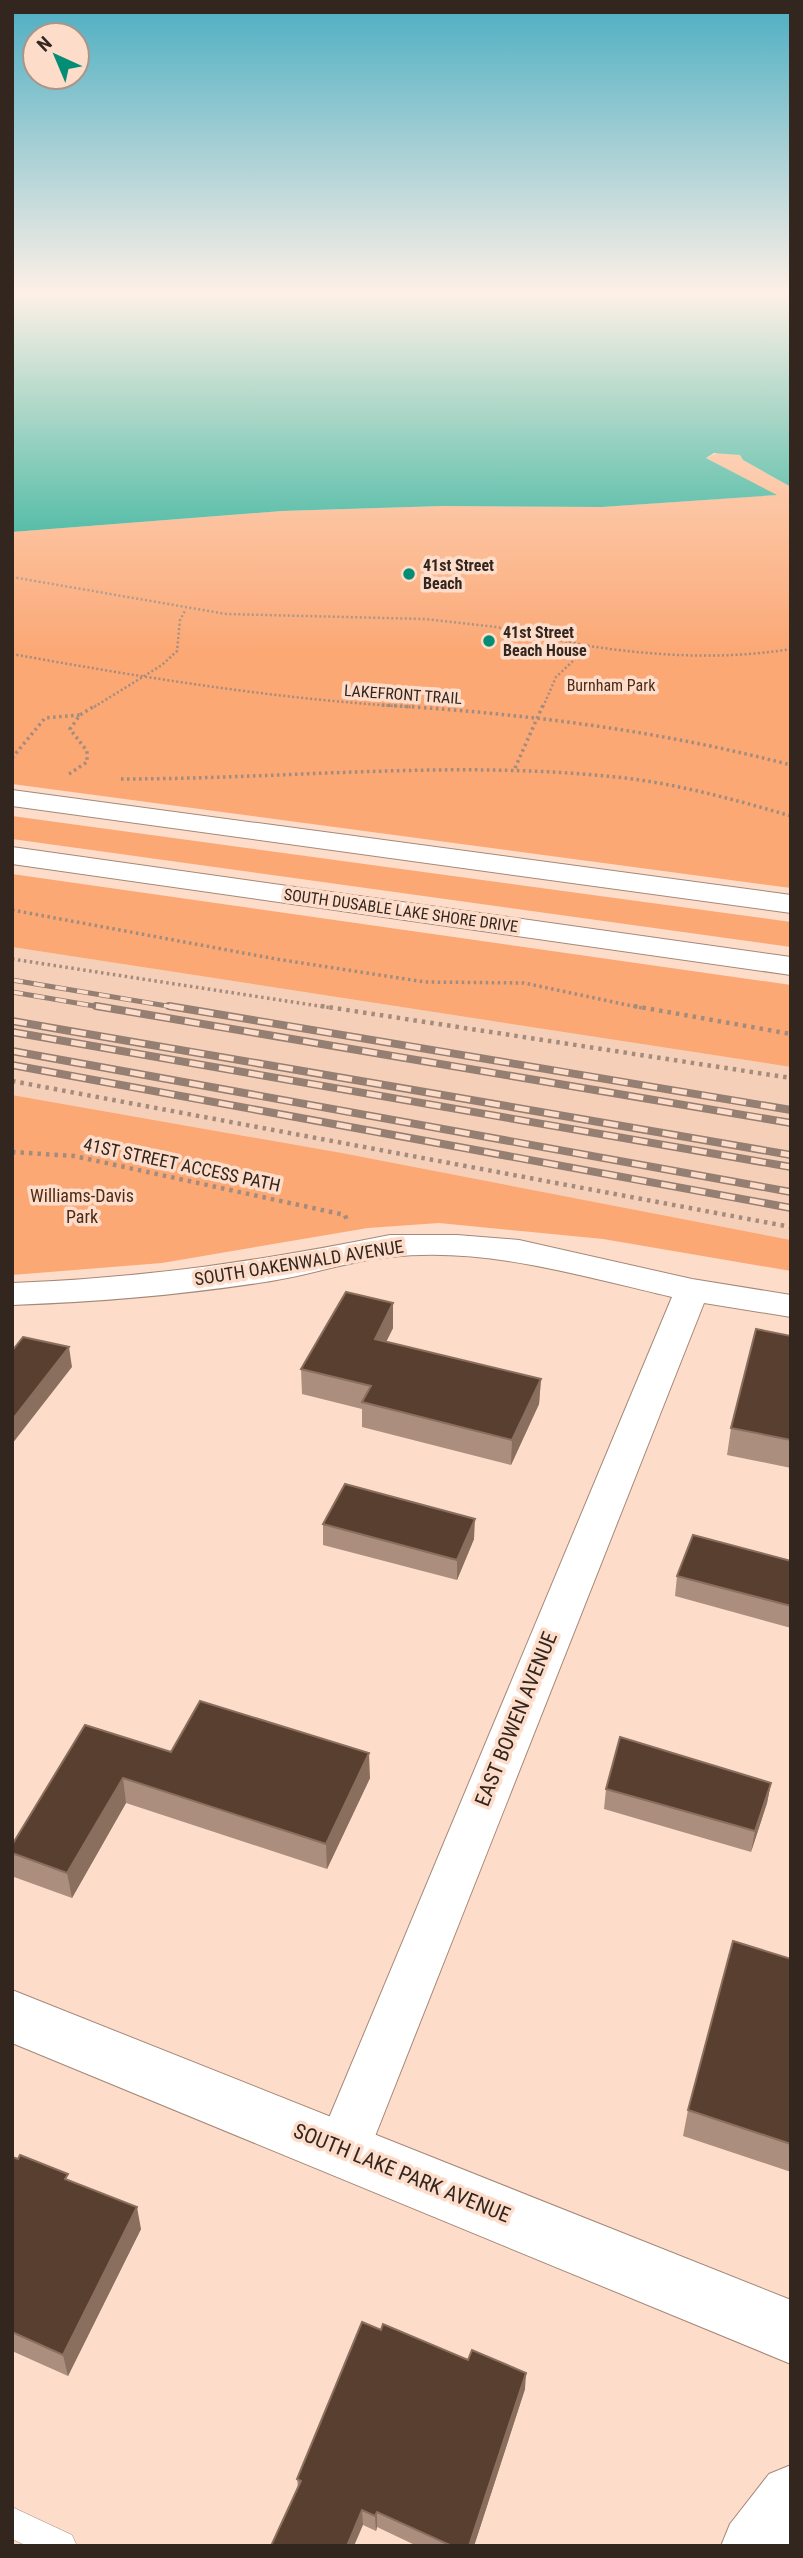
<svg xmlns="http://www.w3.org/2000/svg" width="803" height="2558" viewBox="0 0 803 2558" font-family="'Roboto Condensed',sans-serif">
	<rect width="100%" height="100%" fill="#fdddca"/>
	<path fill="#f6cfb9" d="M12,947l779,120v173l-449,-87 -330,-58z"/>
	<path fill="#fba875" d="M719,452l21,3 3,5 48,27v401l-779,-104v-252l270,-21 161,-5 159,1 173,-12 -69,-37z
		M12,816l779,106v25l-779,-108z
		M12,874l779,111v82l-779,-120z
		M12,1095l330,58 449,87v31l-188,-32 -164,-16 -71,5 -206,35 -150,12z"/>
	<path fill="#03a488" d="M12,294h779v193l-48,-27 -3,-5 -26,-2 -8,5 71,37 -175,12 -159,-1 -161,5 -270,21z"/>
	<g fill="none" stroke-linecap="round" stroke-linejoin="round">
		<g stroke="#a58877" stroke-width="1">
			<path id="service" d="M12,2507l60,28 5,11h-50l-15,-7z"/>
		</g>
		<g stroke="#a58877" stroke-width="2">
			<path id="minor" d="M390,1235h67l62,5 173,39 99,16v22l-87,-14 -334,846 -8,19 -19,7 -19,-7 -8,-19 356,-852c-92,-21 -187,-51 -282,-40 -42,4 -83,19 -125,25 -84,13 -168,20 -253,23v-22c132,-5 249,-22 378,-48z
				M791,2465v81h-70l9,-22 39,-50z"/>
		</g>
		<g stroke="#a58877" stroke-width="2">
			<path id="tertiary" d="M12,1990l779,310v64l-779,-321z"/>
		</g>
		<g stroke="#a58877" stroke-width="2">
			<path id="motorway" d="M12,790l779,105v18l-779,-107z
				M12,847l779,110v18l-779,-111z"/>
		</g>
		<path stroke="#a38c7e" stroke-width="2.5" stroke-dasharray="2 2.5" stroke-linecap="butt" d="M12,577l214,37 199,5 71,8 93,19
			M12,654c133,24 264,45 399,53
			M94,707l68,-42 15,-14 3,-31 6,-11
			M543,707l13,-30 33,-31c68,10 134,14 202,3"/>
		<path stroke="#a38c7e" stroke-width="3.5" stroke-dasharray="2.5 3.5" stroke-linecap="butt" d="M382,705c139,8 275,25 409,60
			M12,758l33,-40 35,-3
			M515,768l28,-63
			M69,774l18,-12v-11l-17,-22 10,-14 16,-10
			M121,779c168,0 337,-20 504,-1 57,7 111,22 166,38
			M12,910l264,49 149,23 99,1 118,25
			M12,959l320,49"/>
		<path stroke="#a38c7e" stroke-width="4.5" stroke-dasharray="3.5 5" stroke-linecap="butt" d="M321,1006l470,72
			M634,1006l157,28
			M12,1081l779,146
			M12,1152l62,4 271,59 2,6"/>
		<use href="#service" fill="#fff" fill-rule="evenodd"/>
		<use href="#minor" fill="#fff" fill-rule="evenodd"/>
		<use href="#tertiary" fill="#fff" fill-rule="evenodd"/>
		<use href="#motorway" fill="#fff" fill-rule="evenodd"/>
		<g stroke="#947f72" stroke-width="5">
			<path id="rail-far1" d="M12,980l167,28
				M12,992l94,16"/>
		</g>
		<g stroke="#947f72" stroke-width="8">
			<path id="rail" d="M96,1006l695,117
				M169,1006l622,104
				M12,1021l779,134
				M12,1032l779,135
				M12,1051l779,141
				M12,1065l779,143"/>
		</g>
		<use href="#rail-far1" stroke="#fdddca" stroke-width="3.5" stroke-dasharray="11" stroke-linecap="butt"/>
		<use href="#rail" stroke="#fdddca" stroke-width="5" stroke-dasharray="15" stroke-linecap="butt"/>
	</g>
	<path fill="#ab8e7d" d="M393,1303v25l-7,14 155,37 -2,25 -28,61 -149,-38v-18l-60,-15 -1,-25z
		M791,1336v132l-64,-13 4,-27z
		M323,1524l151,15 -17,41 -134,-35z
		M791,1561v67l-116,-32 2,-20z
		M85,1725l86,27 199,26 -43,91 -201,-66 -54,95 -58,-21 -2,-8v-24z
		M771,1783l-4,20 -16,49 -147,-43 2,-20z
		M791,1959v213l-108,-36 5,-26z
		M12,2157l57,24 72,48 -73,147 -56,-25z
		M525,2389l-51,157h-57l-40,-19 -1,4 -13,-6 -65,-37 -1,-9z"/>
	<path fill="#8a6e5e" d="M393,1303v25l-18,36v-25z
		M69,1347l3,20 -60,77v-24z
		M541,1379l-2,25 -28,61 1,-25z
		M475,1519l-1,20 -17,41v-20z
		M369,1753l1,25 -43,91 -1,-25z
		M123,1778l3,25 -54,95 -5,-25z
		M771,1783l-4,20 -16,49 4,-21z
		M137,2207l4,22 -73,147 -5,-21z
		M526,2373l-1,16 -51,157h-5z
		M362,2510l1,15 -9,21h-7z
		M377,2512v15l-1,4 -1,-15z"/>
	<path fill="#593f30" stroke="#8a6e5e" stroke-width="2" d="M346,1292l47,11 -18,36 166,40 -29,61 -150,-38 9,-16 -70,-17z
		M756,1329l35,7v104l-60,-12z
		M23,1337l46,10 -57,73v-69z
		M345,1484l130,35 -18,41 -134,-36z
		M693,1535l98,26v45l-114,-30z
		M200,1701l169,52 -43,91 -203,-66 -56,95 -55,-20v-8l73,-120 86,27z
		M620,1737l151,46 -16,48 -149,-42z
		M733,1941l58,18v185l-103,-34z
		M20,2155l48,19 -3,5 72,28 -74,148 -51,-23v-175l6,2z
		M362,2322l19,8 2,-6 85,36 4,-10 54,23 -57,173h-17l-75,-34 -2,4 -13,-6 -15,36h-76l30,-65 -4,-2z"/>
	<linearGradient id="sky" x2="0" y2="1"><stop stop-color="#4caec2"/><stop offset="0.45" stop-color="#fef0e7"/><stop offset="1" stop-color="#fef0e7" stop-opacity="0"/></linearGradient>
	<rect width="803" height="652" fill="url(#sky)"/>
	<g fill="#048d75" stroke="#fdddca" stroke-width="2.5">
		<circle cx="409" cy="574" r="7"/>
		<circle cx="489" cy="641" r="7"/>
	</g>
	<g text-anchor="middle" stroke-width="7" stroke-linejoin="round" paint-order="stroke">
		<g font-size="16" font-weight="bold" fill="#32261f" stroke="#fdddca" text-anchor="start">
			<text x="423" y="571">41st Street<tspan x="423" dy="18">Beach</tspan></text>
			<text x="503" y="638">41st Street<tspan x="503" dy="18">Beach House</tspan></text>
		</g>
		<g font-size="16" fill="#4d2b16" stroke="#fdddca">
			<text x="611" y="691">Burnham Park</text>
		</g>
		<g font-size="16" fill="#32261f" stroke="#fdddca">
			<text transform="translate(403 694) rotate(4)" y="6">LAKEFRONT TRAIL</text>
			<text transform="translate(401 910) rotate(8)" y="6">SOUTH DUSABLE LAKE SHORE DRIVE</text>
		</g>
		<g font-size="18" fill="#32261f" stroke="#fdddca">
			<text transform="translate(182 1165) rotate(12)" y="6">41ST STREET ACCESS PATH</text>
			<text transform="translate(299 1263) rotate(-9)" y="6">SOUTH OAKENWALD AVENUE</text>
		</g>
		<g font-size="18" fill="#4d2b16" stroke="#fdddca">
			<text x="82" y="1202">Williams-Davis<tspan x="82" dy="21">Park</tspan></text>
		</g>
		<g font-size="21" fill="#32261f" stroke="#fdddca">
			<text transform="translate(516 1719) rotate(-68)" y="7">EAST BOWEN AVENUE</text>
			<text transform="translate(402 2173) rotate(22)" y="7">SOUTH LAKE PARK AVENUE</text>
		</g>
	</g>
	<rect width="803" height="2558" fill="none" stroke="#32261f" stroke-width="28"/>
	<g transform="translate(56 56) rotate(316)"><circle r="33" fill="#fdddca" stroke="#ac9486" stroke-width="2"/>
	<path d="M0-5L12 26L0 18L-12 26Z" fill="#048d75"/>
	<text y="-10" font-size="19" font-weight="bold" text-anchor="middle" fill="#32261f">N</text>
	</g>
</svg>
